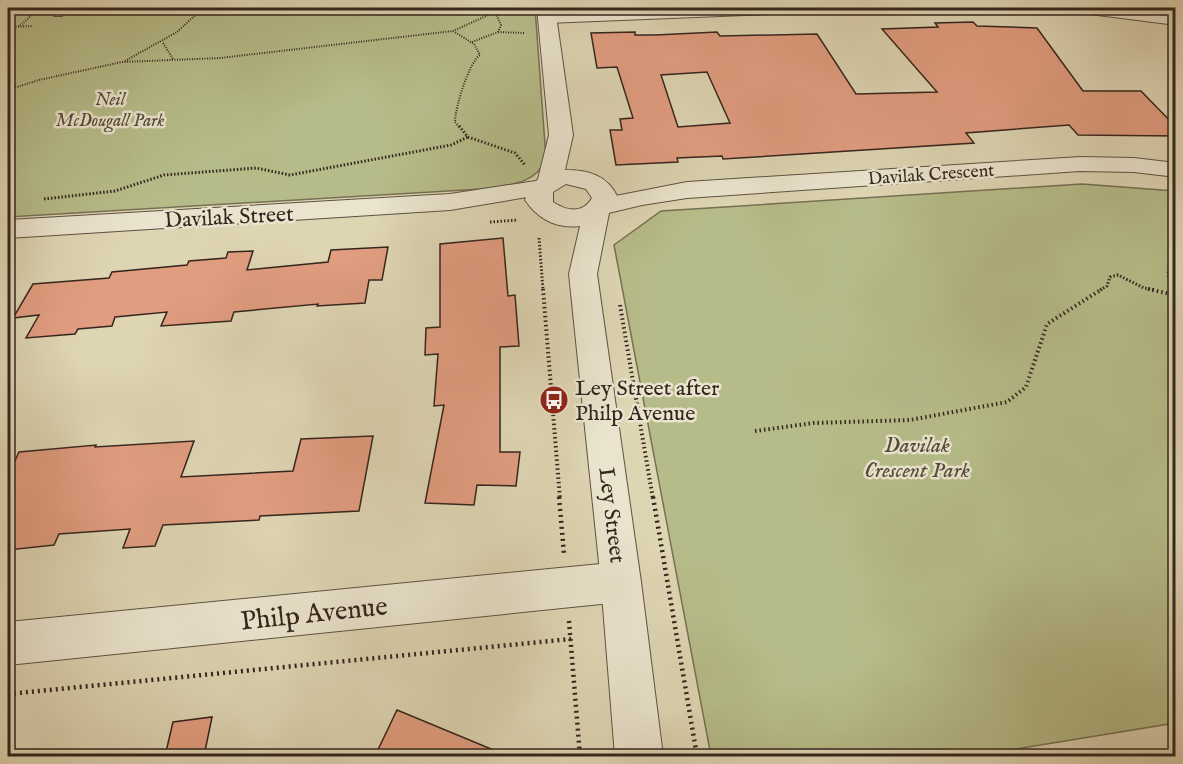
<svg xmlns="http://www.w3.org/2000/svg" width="1183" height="764" viewBox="0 0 1183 764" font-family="'IM FELL English',serif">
	<rect width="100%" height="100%" fill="#ded5b3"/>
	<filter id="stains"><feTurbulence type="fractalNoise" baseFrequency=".00333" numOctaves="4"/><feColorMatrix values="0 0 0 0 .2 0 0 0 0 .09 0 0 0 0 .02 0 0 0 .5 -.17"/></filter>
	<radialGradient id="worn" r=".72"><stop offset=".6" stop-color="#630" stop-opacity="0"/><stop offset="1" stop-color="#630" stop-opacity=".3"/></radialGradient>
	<path fill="#b6bc89" stroke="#767054" stroke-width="1.5" d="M8,8h527l11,150c-9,27 -39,27 -64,31l-474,28z
		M1082,184l93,7v532l-202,33h-262l-97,-511 47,-34z"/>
	<path fill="#e19d80" stroke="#35251e" stroke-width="1.5" fill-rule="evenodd" d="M973,22l4,4 60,2 46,63h58l35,36v9l-98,-1 -9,-10 -103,8 8,10 -251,16 -1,-3 -45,2 1,4 -62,3 -6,-35h12l-2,-11 13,-1 -16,-51 -20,1 -6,-35 44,-1v3h20l62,-3 3,4 97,-2 39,60 81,-2 -55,-63 56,-2 -3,-4zM707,72l23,51 -52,4 -17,-52z
		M503,238l5,58 7,-1 4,51 -19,1v105h20l-4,34 -39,-1 -3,20 -49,-2 19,-98 -10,1 4,-52 -13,1 1,-27 14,-1v-83z
		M388,247l-6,33h-13l-4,23 -48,3 1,-2 -84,8 -3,9 -70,5 6,-14 -52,5 -3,9 -34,3 -3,5 -49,4 13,-23 -26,3 20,-34 76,-6 3,-6 75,-7 2,-4 37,-3 2,-6 25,-1 -6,19 81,-8 3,-12z
		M373,436l-14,75 -99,5 -1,4 -96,5 -8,21 -32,2 7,-19 -71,5 -5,11 -46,5v-74l11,-24 77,-7 -1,2 99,-6 -13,36 112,-6 8,-32z
		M397,710l111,46h-133z
		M212,717l-8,39h-39l8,-34z"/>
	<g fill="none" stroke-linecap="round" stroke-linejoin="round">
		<g stroke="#5f5143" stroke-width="2">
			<path id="service" d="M59,8h10l-7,8h-8l-1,-2z"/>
		</g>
		<g stroke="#5f5143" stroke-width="2">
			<path id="minor" d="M656,8h148l-3,4 -6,1 -248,10 -7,-2 -2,-4 2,-4 7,-2z
				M1073,8h52l51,5v12l-94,-12 -6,-1z
				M1080,157l54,1 42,5v14l-42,-5 -54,-1 -393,27 -45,7 -42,10 -9,-2 -4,-6 4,-6 9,-2 87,-17z
				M542,180l9,3 4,5 -4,5 -101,17 -442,28v-18l442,-26z
				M621,562l14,6 6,14 -6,14 -14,6 -613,63v-43z"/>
		</g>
		<g stroke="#5f5143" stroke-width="2">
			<path id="tertiary" d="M537,8h18l18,127 -8,35c23,0 43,5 53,28l-9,15 -12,61 44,308 22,174h-48l-14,-174 -32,-308 11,-48c-24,3 -42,-7 -55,-26l3,-10 10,-11 11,-44zM566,184l20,5 6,9c-9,16 -26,13 -39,4v-10z"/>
		</g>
		<path stroke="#35251e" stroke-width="2" stroke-dasharray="1 1.5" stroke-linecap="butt" d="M8,19l11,-11
			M20,26l17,-16
			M8,27l25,-1
			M453,31l21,13 6,11c-11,7 -25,53 -25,67l5,6
			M498,32l26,1
			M472,42l26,-10 3,-7 -6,-13
			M163,43l10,16
			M125,61l52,-29 26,-24
			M8,90l31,-10 83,-18 98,-4 233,-27 42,-19 2,-4"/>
		<path stroke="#35251e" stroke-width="3" stroke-dasharray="1.5 2" stroke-linecap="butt" d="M459,126l9,11 47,16 10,12
			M44,199l71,-8 49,-16 92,-7 34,7 161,-30 17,-8
			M490,222l28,-2
			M539,238l4,52
			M1100,290l7,-4 3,-9 8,-2 26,13 11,2
			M1173,290l-5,-15 6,-56"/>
		<path stroke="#35251e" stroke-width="4" stroke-dasharray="1.5 3" stroke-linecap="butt" d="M543,289l17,210
			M1148,289l27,6
			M1173,289l2,6
			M620,305l33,194
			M755,431l59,-8 96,-3 97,-18 19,-15 21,-63 55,-35"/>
		<path stroke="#35251e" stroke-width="4.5" stroke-dasharray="2 4" stroke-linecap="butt" d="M559,497l5,57
			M653,497l44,259
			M569,621l11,135
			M8,694l563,-55"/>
		<use href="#service" fill="#eae4ce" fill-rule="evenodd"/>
		<use href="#minor" fill="#eae4ce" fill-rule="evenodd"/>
		<use href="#tertiary" fill="#eae4ce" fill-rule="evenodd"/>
	</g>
	<defs>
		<g id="bus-disc" transform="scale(1.5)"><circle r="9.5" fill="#8f2418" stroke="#eae4ce"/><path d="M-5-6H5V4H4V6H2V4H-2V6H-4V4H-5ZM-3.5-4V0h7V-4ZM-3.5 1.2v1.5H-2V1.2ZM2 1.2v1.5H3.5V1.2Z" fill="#fff"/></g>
	</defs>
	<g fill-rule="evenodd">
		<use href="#bus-disc" x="554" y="400"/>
	</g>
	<g text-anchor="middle" stroke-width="5" stroke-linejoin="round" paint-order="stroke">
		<g font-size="18" font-style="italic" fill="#554b39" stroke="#eae4ce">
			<text x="110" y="105">Neil<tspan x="110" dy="21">McDougall Park</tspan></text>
		</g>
		<g font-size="18" fill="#35251e" stroke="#eae4ce">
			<text transform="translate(931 174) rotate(-4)" y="6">Davilak Crescent</text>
		</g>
		<g font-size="22" fill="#35251e" stroke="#eae4ce">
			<text transform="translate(229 216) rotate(-3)" y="8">Davilak Street</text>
			<text transform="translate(613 515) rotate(83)" y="8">Ley Street</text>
		</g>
		<g font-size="22" fill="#35251e" stroke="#eae4ce" text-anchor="start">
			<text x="575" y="395">Ley Street after<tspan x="575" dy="25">Philp Avenue</tspan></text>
		</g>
		<g font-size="22" font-style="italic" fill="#554b39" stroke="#eae4ce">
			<text x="917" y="452">Davilak<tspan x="917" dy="25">Crescent Park</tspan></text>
		</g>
		<g font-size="27" fill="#35251e" stroke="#eae4ce">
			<text transform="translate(314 613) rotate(-6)" y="9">Philp Avenue</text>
		</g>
	</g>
	<rect width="1183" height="764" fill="none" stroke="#ded5b3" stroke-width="30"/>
	<rect x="9" y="9" width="1165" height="746" fill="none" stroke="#35251e" stroke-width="3"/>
	<rect x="15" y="15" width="1153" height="734" fill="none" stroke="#35251e" stroke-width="1.5"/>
	<rect width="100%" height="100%" filter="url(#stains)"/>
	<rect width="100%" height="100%" fill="url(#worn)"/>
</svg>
